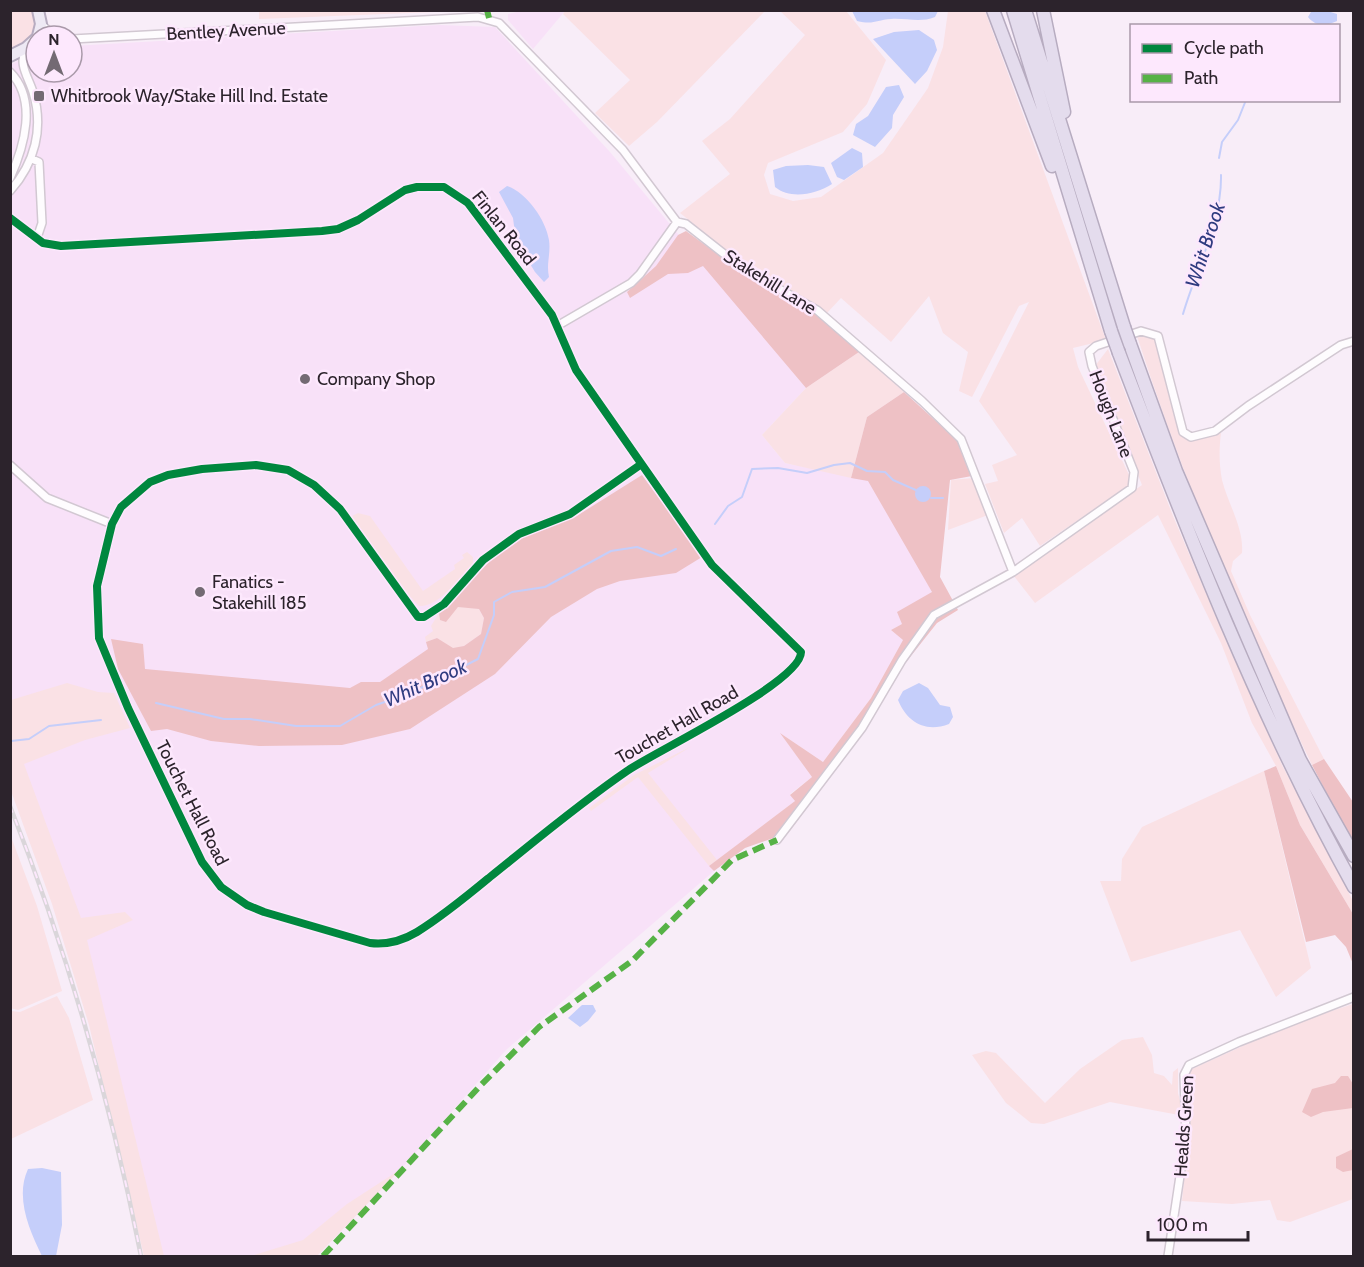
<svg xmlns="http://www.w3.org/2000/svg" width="1364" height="1267" viewBox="0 0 1364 1267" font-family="Cabin,sans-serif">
	<rect width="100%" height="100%" fill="#f8edf8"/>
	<path fill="#f8e1f8" d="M521,11h44l-32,38 -25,-29v-6z
		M439,25l56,2 115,125 196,236 -44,47 23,28 86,17 61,112 -30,32 -11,6 12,10 -32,58 -48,64 -42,-28 31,43 -22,17 5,7 -85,65 4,5 -208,179 -105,119 -93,75 -45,12h-115l-77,-333 -60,-168 -1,-690 26,-14v21h36v-26z"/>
	<path fill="#fae1e5" d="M11,11h21c11,20 -5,30 -21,38z
		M259,11v-1l201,1 -201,8z
		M565,11v-1l200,1 -108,111 -28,24 -34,-33 35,-33 -67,-66z
		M780,11h66l40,49 -19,44 -24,28 -75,31 -4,12 6,19 23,7 28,-4 62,-44 45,-65 15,-41 5,-36h37l121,329 -33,8 5,19 52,110 -2,9 -88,60 -18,-28 -18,15 -19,-49 13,-3 -6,-16 25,-10 -38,-54 50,-99 -10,4 -47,91 -13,-6 9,-39 -25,-19 -14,-37 -38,46 -50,-44 -15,16 -75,-44 -71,-57 50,-39 -28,-33 28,-22 75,-84z
		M1148,334l9,6 26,98 18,1 20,-6c-2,16 -2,31 1,47 6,24 22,48 20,73l-9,8 -2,10 19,44 74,144 -12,6c-67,-139 -128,-282 -175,-429z
		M1108,349l65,167 56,132 54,119 70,134v13l-53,-89 -24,-59 -24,-43 -31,-80 -63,-128 -123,88 -22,-28 129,-90 -47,-119z
		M859,352l45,40 -37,25 -16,61 -66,-15 -23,-28 44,-47z
		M973,478l15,37 -40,15 3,-50z
		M358,513l12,3 53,75 32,-22 -1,-4 10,-7 -2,-3 5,-3 6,5v7c-13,13 -33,43 -54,42l-17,-18 -50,-72z
		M466,606l13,3 5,9 -3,16 -17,12 -11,3 -16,-11 -11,4 -1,-5 8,-6 -2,-5 8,-13 1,7 18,-13z
		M67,683l31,9 16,1 16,35 -45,12 -61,24 57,154 44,-6 8,8 -46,20 77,316h-20l-55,-231 -37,-121 -41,-113v-91z
		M692,746l-44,27 69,87 -8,6 -71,-89 -47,34 -2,-3 45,-33z
		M1264,771l47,197 -35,29 -36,-67 -109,32 -31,-81h21l1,-22 20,-32z
		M10,834l27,72 25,85 -44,19 -8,-2z
		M57,996l12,22 24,82 -82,39v-128l9,1z
		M1353,1004v195l-63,23 -13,-2 -7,-20 -38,4 -50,-3 9,-88 -2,-36 3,-8 97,-44z
		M1143,1037l9,18 2,18 10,3 8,9 1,-13 5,-4v25l6,23 -74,-14 -66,22 -13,-1 -25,-20 -34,-48 14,-4 10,2 49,50 35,-34 42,-29z
		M401,1169l-84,87h-66l52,-16 44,-36z"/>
	<path fill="#eec1c5" d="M686,231l75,55 54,26 44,40 -53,36 -103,-122 -15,7 -20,1 -38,24 -3,-6 29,-26 22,-31z
		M904,392l56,51 12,33 -22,4 -10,97 18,33 -21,13 -38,48 -37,64 -74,98 -43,15 -31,23 -5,-5 86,-65 -5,-6 22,-18 -32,-44 43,29 48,-64 32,-58 -12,-10 11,-6 -5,-12 35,-20 -64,-111 -17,-3 16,-61z
		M642,475l60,82 -26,16 -56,8 -23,8 -46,28 -56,57 -85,55 -68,16 -83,1 -48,-5 -44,-12 -16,2 -33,-62 -7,-30 32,5 2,25 205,19 11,-6h19l48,-33 -2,-7 11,-4 16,10 11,-2 17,-12 3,-16 -5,-9 -21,-2 -12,15 -6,-2 -1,-7 51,-52 41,-29 44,-15z
		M1324,759l29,43v42l-41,-79z
		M1276,766l24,59 53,89v50l-7,-17 -11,-12 -29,7 -42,-171z
		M1341,1076h7l5,8v24l-30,4 -12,5 -9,-5 10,-23 23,-6z
		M1353,1149v21l-10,2 -7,-4v-11z"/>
	<path fill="#c5cefa" d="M1324,10l13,4v7c-11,5 -21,6 -29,-4l3,-5z
		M852,11h86l-3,6c-15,6 -28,1 -44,2 -15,1 -17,6 -34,2z
		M919,30l15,10 3,10 -10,21 -12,13 -42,-45 21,-7z
		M899,85l5,12 -11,18 -1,13 -17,19 -22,-12 3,-11 12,-8 18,-29z
		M852,148l10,5 1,14 -19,13 -7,-3 -6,-14z
		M808,165l16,2 8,17c-16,10 -41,16 -57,3l-2,-17 13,-4z
		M507,186c19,6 39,34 42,54 2,13 -3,24 0,37l-5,5 -9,-10 -19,-31 -3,-23 -14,-26z
		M915 494a8 8 0 1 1 16 0a8 8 0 1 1-16 0Z
		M919,683l9,5 12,17 10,2 3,10 -4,7c-24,9 -42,-2 -51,-24l5,-9z
		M582,1005h11l3,6 -8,10 -8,6 -12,-9z
		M42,1168l19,4 1,53 -6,31h-14c-13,-26 -27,-59 -14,-87z"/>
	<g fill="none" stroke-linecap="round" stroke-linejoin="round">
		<path stroke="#c5cefa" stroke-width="2" d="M1219,158l3,-16 16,-22 8,-20
			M1183,314c13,-45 39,-92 38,-139
			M931,498h12
			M715,524l13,-18 14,-9 10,-28 26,-1 29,5 27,-8 16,-2 17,8 18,1 8,8 25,11
			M156,703l68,16h26l46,7h44l36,-21 35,-12 67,-34 16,-44v-13l18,-10 33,-5 66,-36 26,-4 24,9 15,-7
			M11,741l18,-2 20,-13 52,-6"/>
		<g stroke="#d2c8d2" stroke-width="10">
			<path id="minor" d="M41,24l13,12
				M72,39l406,-22 21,6 124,127 54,72 9,2 56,44 75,42 105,91 39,38 52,133
				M10,72c28,28 14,75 0,106
				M32,159l7,3 3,61 -5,15
				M10,191c25,-28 34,-63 23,-99 -5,-16 -15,-27 -7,-44
				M10,218l33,25 18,3 261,-15 16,-2 20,-9 47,-30 12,-3h27l24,16 84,112 24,55 136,195 89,87c1,30 -147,100 -174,119 -47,32 -92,70 -137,106 -23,19 -47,39 -73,55 -15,9 -30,13 -47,11l-106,-31 -17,-7 -26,-18 -19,-25 -74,-154 -29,-70 -2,-52 15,-62 9,-17 29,-25 18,-7 34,-6 54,-4 32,5 26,15 26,24 78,108h6l20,-13 39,-44 36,-26 51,-20 70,-49
				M557,326l74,-43 9,-9 37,-52
				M10,465l37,33 65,26
				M777,840l85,-112 40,-68 32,-45 79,-43 119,-84 2,-16 -42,-106 -3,-14 7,-6 45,-15 17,5 25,96 8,5 24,-6 33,-25 93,-61 13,-4
				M1168,1256l18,-120 -2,-61 5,-10 50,-23 115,-45"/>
		</g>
		<g stroke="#b7acc0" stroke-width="14">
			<path id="primary" d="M38,10l3,14 -3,12
				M10,56l16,-8 10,-9"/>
		</g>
		<g stroke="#b7acc0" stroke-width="15">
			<path id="motorway" d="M993,10l59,156
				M1013,10l98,321
				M1025,10l99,317
				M1043,10l21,102
				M1130,344l46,127 124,289 54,96
				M1119,353c69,181 140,363 235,534"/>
		</g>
		<use href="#minor" stroke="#fefcfe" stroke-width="7"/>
		<use href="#primary" stroke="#eee9f4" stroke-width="10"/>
		<use href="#motorway" stroke="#e4dced" stroke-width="12"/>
		<g stroke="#dad6da" stroke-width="4.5">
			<path id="rail" d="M10,806c57,145 101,297 131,450"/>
		</g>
		<use href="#rail" stroke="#fde8fd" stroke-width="2" stroke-dasharray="7" stroke-linecap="butt"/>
		<g stroke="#b7acc0" stroke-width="15" stroke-linecap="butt">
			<path id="motorway-bridge" d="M1124,327l6,17
				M1111,331l8,22"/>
		</g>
		<use href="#motorway-bridge" stroke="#e4dced" stroke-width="12"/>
		<path stroke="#56b246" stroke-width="6" stroke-dasharray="12 6" stroke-linecap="butt" d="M487,10l2,8
			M323,1256l157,-170 59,-59 93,-66 100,-101 45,-20"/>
		<g stroke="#fde8fd" stroke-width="11">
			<path id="cycleway" d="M10,218l33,25 18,3 261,-15 16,-2 20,-9 47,-30 12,-3h27l24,16 84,112 24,55 136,195 89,87c1,30 -147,100 -174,119 -47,32 -92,70 -137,106 -23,19 -47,39 -73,55 -15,9 -30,13 -47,11l-106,-31 -17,-7 -26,-18 -19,-25 -74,-154 -29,-70 -2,-52 15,-62 9,-17 29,-25 18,-7 34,-6 54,-4 32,5 26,15 26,24 78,108h6l20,-13 39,-44 36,-26 51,-20 70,-49"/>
		</g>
		<use href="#cycleway" stroke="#00873e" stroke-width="8"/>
	</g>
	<g fill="#736a73" stroke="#fde8fd" stroke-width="2">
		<rect x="33" y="90" width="12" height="12" rx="3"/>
		<circle cx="305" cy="379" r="6"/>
		<circle cx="200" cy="592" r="6"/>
	</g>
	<g text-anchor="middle" stroke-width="5" stroke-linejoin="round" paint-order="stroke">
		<g font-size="18" fill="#2c232c" stroke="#fde8fd">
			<text transform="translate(226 31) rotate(-3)" y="6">Bentley Avenue</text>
			<text transform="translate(504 228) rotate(51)" y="6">Finlan Road</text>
			<text transform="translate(770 282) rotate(32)" y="6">Stakehill Lane</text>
			<text transform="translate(1111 414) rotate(69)" y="6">Hough Lane</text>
			<text transform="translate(677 725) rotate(-30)" y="6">Touchet Hall Road</text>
			<text transform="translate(192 803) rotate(63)" y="6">Touchet Hall Road</text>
			<text transform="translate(1184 1126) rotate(-86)" y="6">Healds Green</text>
		</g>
		<g font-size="18" fill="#2c232c" stroke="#fde8fd" text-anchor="start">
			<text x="51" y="102">Whitbrook Way/Stake Hill Ind. Estate</text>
			<text x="317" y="385">Company Shop</text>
			<text x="212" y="588">Fanatics -<tspan x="212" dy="21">Stakehill 185</tspan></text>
		</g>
		<g font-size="20" font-style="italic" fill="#2f3b80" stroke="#fde8fd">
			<text transform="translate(1205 245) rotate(-72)" y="7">Whit Brook</text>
			<text transform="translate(425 683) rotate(-24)" y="7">Whit Brook</text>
		</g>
	</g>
	<rect width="1364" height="1267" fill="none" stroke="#2c232c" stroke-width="24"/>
	<rect x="1130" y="24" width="210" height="78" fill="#fde8fd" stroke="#a999a9" stroke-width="1.5"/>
	<rect x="1142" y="44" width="30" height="9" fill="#00873e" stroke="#a999a9" stroke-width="1.5"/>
	<text x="1184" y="54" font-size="18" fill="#2c232c">Cycle path</text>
	<rect x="1142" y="74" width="30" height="9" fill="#56b246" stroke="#a999a9" stroke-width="1.5"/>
	<text x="1184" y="84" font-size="18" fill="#2c232c">Path</text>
	<g transform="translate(54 54)"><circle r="28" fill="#fde8fd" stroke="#a999a9" stroke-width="1.5"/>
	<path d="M0-4.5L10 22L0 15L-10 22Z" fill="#736a73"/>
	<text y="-9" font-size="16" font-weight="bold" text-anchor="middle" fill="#2c232c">N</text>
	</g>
	<path d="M1148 1231v9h100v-9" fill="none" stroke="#2c232c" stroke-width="3"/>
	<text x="1157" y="1231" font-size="18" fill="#2c232c" stroke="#fde8fd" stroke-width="4.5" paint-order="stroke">100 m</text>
</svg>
